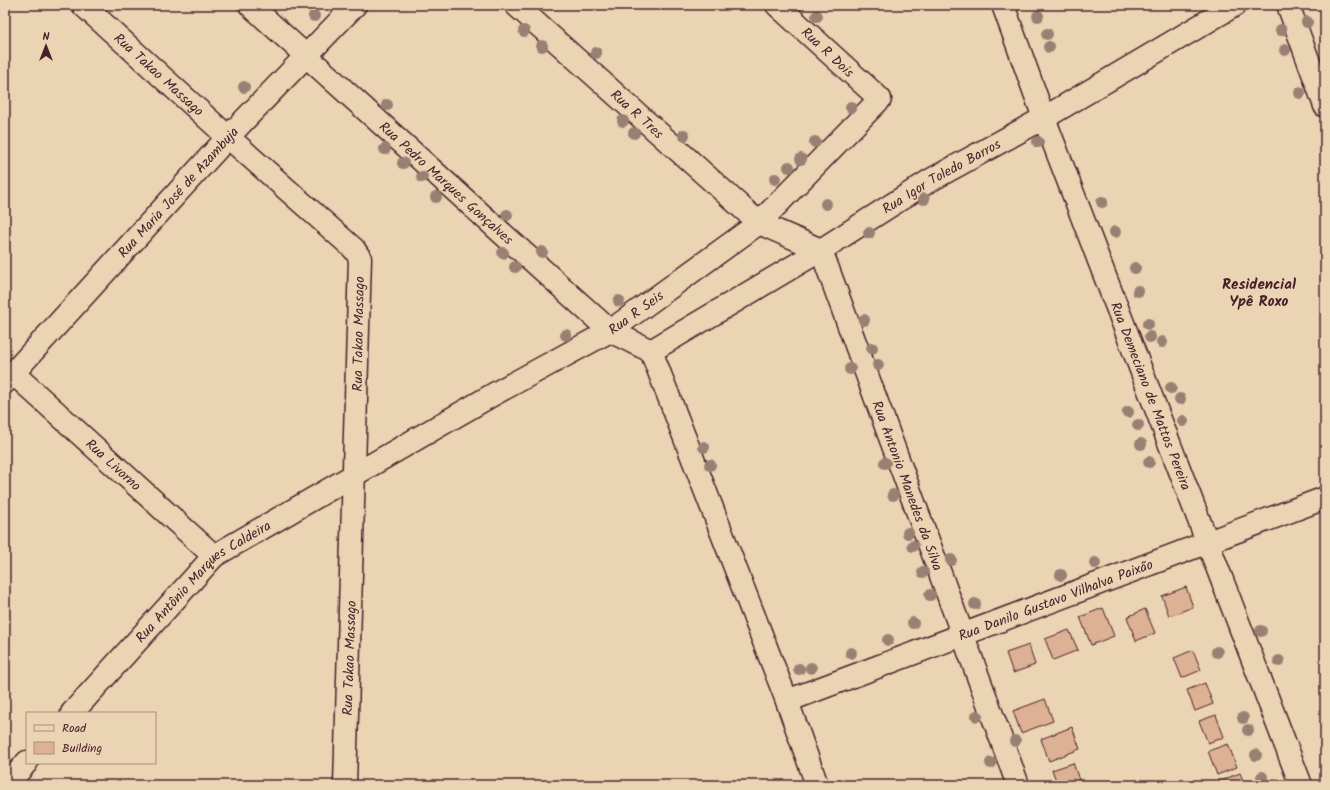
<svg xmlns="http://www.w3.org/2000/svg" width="1330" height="790" viewBox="0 0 1330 790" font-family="Kalam,sans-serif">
	<rect width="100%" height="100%" fill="#ead4b3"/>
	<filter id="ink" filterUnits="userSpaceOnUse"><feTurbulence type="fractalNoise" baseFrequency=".025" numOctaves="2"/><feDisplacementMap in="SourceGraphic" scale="8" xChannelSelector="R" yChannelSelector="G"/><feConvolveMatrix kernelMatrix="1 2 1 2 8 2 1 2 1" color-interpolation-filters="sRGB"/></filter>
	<g filter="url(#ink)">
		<path fill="#ddb194" stroke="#4a1f2b" d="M1186,587l7,20 -24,9 -7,-20z
			M1103,608l11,28 -23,9 -11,-28z
			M1145,609l10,24 -19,8 -9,-24z
			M1069,630l9,20 -25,10 -8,-21z
			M1029,645l6,20 -22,8 -7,-20z
			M1193,650l8,20 -19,8 -8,-20z
			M1205,683l8,21 -18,7 -8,-21z
			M1045,699l8,22 -32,12 -8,-22z
			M1216,715l8,22 -16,6 -9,-22z
			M1072,727l8,22 -31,12 -8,-22z
			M1228,744l9,23 -20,8 -9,-24z
			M1073,763l8,22h-23l-6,-15z
			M1240,773l5,12h-35z"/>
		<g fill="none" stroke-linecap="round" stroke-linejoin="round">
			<g stroke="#4a1f2b" stroke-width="25">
				<g id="street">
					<path id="s1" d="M250,5l360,326 41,20"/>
					<path id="s2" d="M516,5l243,218 62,27 197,535"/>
					<path id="s3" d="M1003,5l41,113 257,667"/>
					<path d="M1288,5l37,101"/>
					<path id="s4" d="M651,351l170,-101 108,-69 115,-63 191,-113"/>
					<path d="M651,351l136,350 30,84"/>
					<path id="s5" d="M13,373l201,183"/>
					<path id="s6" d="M5,382l223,-245 127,-132"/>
					<path id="s7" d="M787,701l538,-203"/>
					<path id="s8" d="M72,713l142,-157 280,-162 116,-63 149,-108 121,-124 -103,-94"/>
					<path d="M7,785l20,-23"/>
				</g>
			</g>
			<g stroke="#4a1f2b" stroke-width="25">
				<g id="secondary">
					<path id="s9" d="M83,5l145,132 126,112 6,9 -15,527"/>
				</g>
			</g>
			<use href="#street" stroke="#ead4b3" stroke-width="22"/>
			<use href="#secondary" stroke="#ead4b3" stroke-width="22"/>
		</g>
		<g fill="#988073">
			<circle cx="314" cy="16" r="6"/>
			<circle cx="817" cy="16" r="6"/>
			<circle cx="1038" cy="16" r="6"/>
			<circle cx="1307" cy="22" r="6"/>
			<circle cx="1281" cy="30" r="6"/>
			<circle cx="524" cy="31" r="6"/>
			<circle cx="1047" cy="34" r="6"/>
			<circle cx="542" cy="46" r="6"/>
			<circle cx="1049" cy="47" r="6"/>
			<circle cx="1285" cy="50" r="6"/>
			<circle cx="596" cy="53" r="6"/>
			<circle cx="244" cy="87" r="6"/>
			<circle cx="1300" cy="93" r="6"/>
			<circle cx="387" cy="105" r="6"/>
			<circle cx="851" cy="107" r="6"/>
			<circle cx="623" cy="121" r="6"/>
			<circle cx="634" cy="133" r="6"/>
			<circle cx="684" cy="135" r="6"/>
			<circle cx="815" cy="142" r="6"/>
			<circle cx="1038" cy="142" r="6"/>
			<circle cx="385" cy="149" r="6"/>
			<circle cx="801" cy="159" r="6"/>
			<circle cx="403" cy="163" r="6"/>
			<circle cx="789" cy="167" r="6"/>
			<circle cx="422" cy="177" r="6"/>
			<circle cx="775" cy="179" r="6"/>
			<circle cx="436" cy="197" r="6"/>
			<circle cx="924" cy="199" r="6"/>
			<circle cx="1102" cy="202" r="6"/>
			<circle cx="826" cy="204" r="6"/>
			<circle cx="507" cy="215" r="6"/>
			<circle cx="1115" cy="232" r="6"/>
			<circle cx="869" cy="233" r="6"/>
			<circle cx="542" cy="252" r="6"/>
			<circle cx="503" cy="253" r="6"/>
			<circle cx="515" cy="267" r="6"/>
			<circle cx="1135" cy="268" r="6"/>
			<circle cx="1138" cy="291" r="6"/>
			<circle cx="619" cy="301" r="6"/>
			<circle cx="864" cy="320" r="6"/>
			<circle cx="1148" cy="324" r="6"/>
			<circle cx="566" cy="335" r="6"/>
			<circle cx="1150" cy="337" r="6"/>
			<circle cx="1162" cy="342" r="6"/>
			<circle cx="872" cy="348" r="6"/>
			<circle cx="878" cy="365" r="6"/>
			<circle cx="850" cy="369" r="6"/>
			<circle cx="1171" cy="388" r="6"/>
			<circle cx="1180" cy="399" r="6"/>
			<circle cx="1128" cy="412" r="6"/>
			<circle cx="1183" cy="421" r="6"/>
			<circle cx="1138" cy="425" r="6"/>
			<circle cx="1141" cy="444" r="6"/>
			<circle cx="704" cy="447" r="6"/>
			<circle cx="1149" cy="462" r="6"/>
			<circle cx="885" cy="463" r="6"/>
			<circle cx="710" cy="465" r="6"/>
			<circle cx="893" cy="495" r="6"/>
			<circle cx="908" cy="533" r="6"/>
			<circle cx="913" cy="546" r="6"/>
			<circle cx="951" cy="560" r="6"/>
			<circle cx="1095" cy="563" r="6"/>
			<circle cx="923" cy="572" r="6"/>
			<circle cx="1061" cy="575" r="6"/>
			<circle cx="930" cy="595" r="6"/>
			<circle cx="975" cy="604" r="6"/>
			<circle cx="913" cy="623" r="6"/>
			<circle cx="1261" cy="631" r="6"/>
			<circle cx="888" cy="640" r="6"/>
			<circle cx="1217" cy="652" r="6"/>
			<circle cx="851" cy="653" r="6"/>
			<circle cx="1279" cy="661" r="6"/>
			<circle cx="811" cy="668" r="6"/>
			<circle cx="799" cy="669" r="6"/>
			<circle cx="977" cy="716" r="6"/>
			<circle cx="1243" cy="718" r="6"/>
			<circle cx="1248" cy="730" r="6"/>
			<circle cx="1015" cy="741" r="6"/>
			<circle cx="1256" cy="755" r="6"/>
			<circle cx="991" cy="763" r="6"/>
			<circle cx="1262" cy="777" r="6"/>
		</g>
	</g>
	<g text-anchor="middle" stroke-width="3" stroke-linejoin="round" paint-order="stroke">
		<g font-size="14" fill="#4a1f2b" stroke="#ead4b3">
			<text transform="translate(828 52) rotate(43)" y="5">Rua R Dois</text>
			<text dy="5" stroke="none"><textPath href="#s9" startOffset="103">Rua Takao Massago</textPath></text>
			<text dy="5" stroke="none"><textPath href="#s2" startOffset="163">Rua R Tres</textPath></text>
			<text dy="5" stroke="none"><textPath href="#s4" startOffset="339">Rua Igor Toledo Barros</textPath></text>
			<text dy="5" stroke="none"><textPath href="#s1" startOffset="265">Rua Pedro Marques Gonçalves</textPath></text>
			<text dy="5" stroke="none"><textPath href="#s6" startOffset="257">Rua Maria José de Azambuja</textPath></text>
			<text dy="5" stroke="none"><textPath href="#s8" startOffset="699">Rua R Seis</textPath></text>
			<text transform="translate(358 334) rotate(-89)" y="5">Rua Takao Massago</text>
			<text dy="5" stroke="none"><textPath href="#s3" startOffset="418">Rua Demeciano de Mattos Pereira</textPath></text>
			<text dy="5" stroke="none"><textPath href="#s5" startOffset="136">Rua Livorno</textPath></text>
			<text dy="5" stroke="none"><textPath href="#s2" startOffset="645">Rua Antonio Manedes da Silva</textPath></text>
			<text dy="5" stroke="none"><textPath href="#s8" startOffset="187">Rua Antônio Marques Caldeira</textPath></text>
			<text dy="5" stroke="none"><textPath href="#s7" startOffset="287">Rua Danilo Gustavo Vilhalva Paixão</textPath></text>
			<text transform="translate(349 658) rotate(-88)" y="5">Rua Takao Massago</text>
		</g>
		<g font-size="15" font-weight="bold" fill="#4a1f2b" stroke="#ead4b3">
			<text x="1259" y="289">Residencial<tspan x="1259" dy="17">Ypê Roxo</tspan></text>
		</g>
	</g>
	<rect width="1330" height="790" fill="none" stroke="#ead4b3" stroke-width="20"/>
	<rect x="10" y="10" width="1310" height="770" fill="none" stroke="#4a1f2b" stroke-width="1.5" filter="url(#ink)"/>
	<rect x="26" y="712" width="130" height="52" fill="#ead4b3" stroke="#aa8c7d"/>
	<rect x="34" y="725" width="20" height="6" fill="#ead4b3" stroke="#aa8c7d"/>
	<text x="62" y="732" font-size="12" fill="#4a1f2b">Road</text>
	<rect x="34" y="742" width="20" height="12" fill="#ddb194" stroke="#aa8c7d"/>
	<text x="62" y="752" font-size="12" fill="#4a1f2b">Building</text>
	<g transform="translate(46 46)" stroke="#ead4b3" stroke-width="3" paint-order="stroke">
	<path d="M0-3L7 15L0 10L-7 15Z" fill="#4a1f2b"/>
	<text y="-6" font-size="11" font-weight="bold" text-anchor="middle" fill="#4a1f2b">N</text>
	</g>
</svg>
